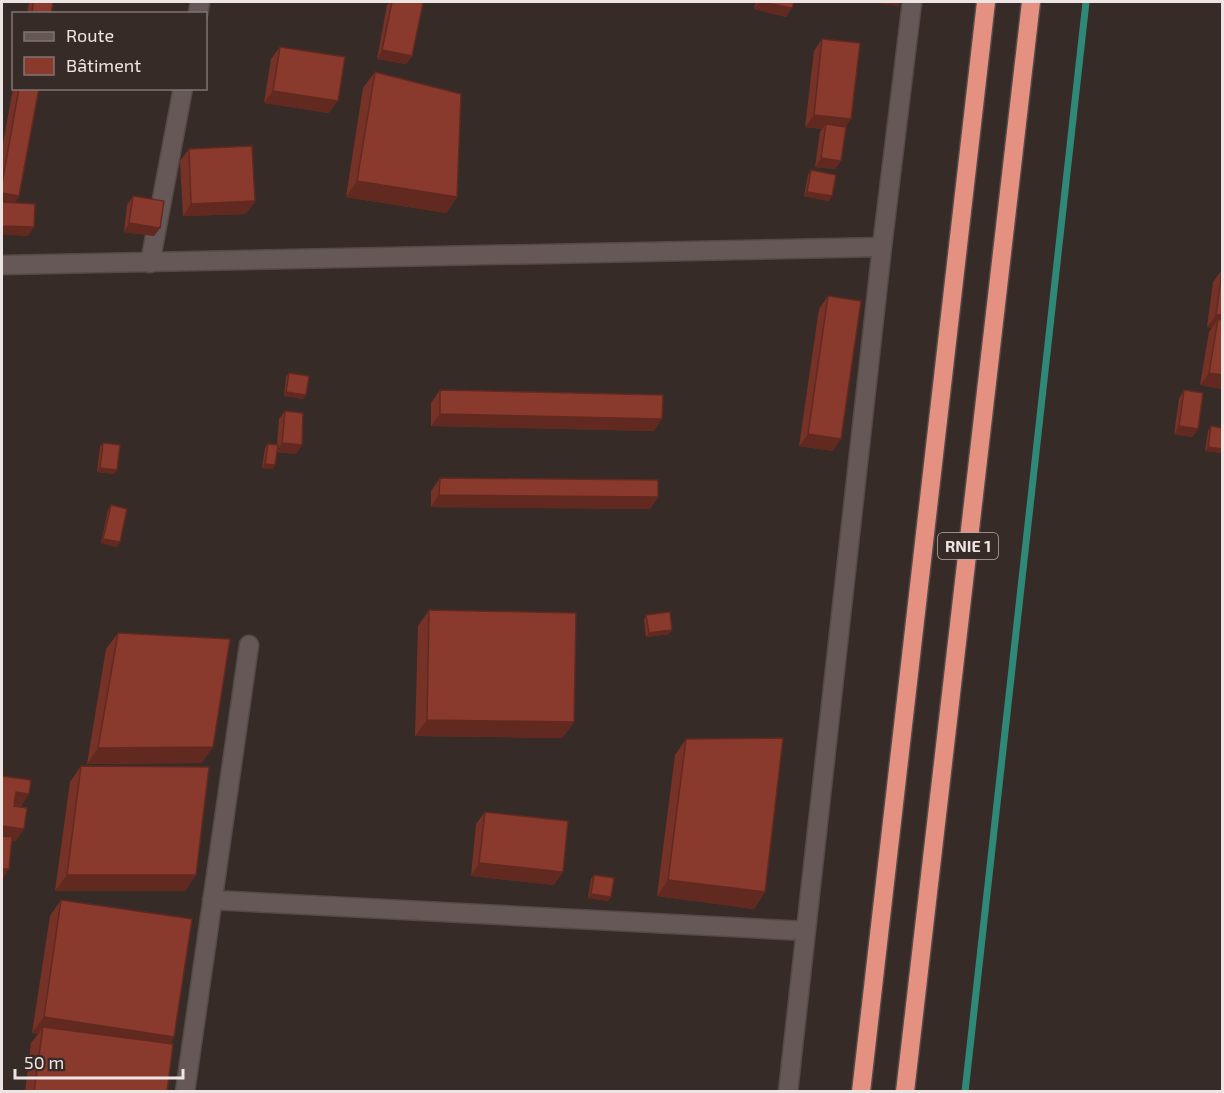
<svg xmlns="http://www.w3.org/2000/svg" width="1224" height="1093" viewBox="0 0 1224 1093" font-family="'Exo 2',sans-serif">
	<rect width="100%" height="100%" fill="#372b28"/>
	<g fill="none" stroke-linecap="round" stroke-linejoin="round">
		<path stroke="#2f8976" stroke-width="7" d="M965,1092l121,-1090"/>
		<g stroke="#544a48" stroke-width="21">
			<path id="minor" d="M198,14l2,-12
				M150,263l33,-175
				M2,265l880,-18
				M212,900l594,31
				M185,1092l64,-447
				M788,1092l94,-845 30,-245"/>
		</g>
		<g stroke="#544a48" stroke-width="21">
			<path id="highway" d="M861,1092l125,-1090
				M905,1092l126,-1090"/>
		</g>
		<use href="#minor" stroke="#665856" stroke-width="18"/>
		<use href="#highway" stroke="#e59181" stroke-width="18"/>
	</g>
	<path fill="#773227" d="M29,2h24l-2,12h-24z
		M390,2h26l-4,54 -6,8 -29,-5 10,-54z
		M756,2h38l-8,15 -32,-8z
		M822,39l24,88 -5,34 -6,8 -20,-2 5,-35 2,-3 -17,-2 9,-76z
		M280,47l49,66 -65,-10 7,-44z
		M375,72l82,125 -11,16 -100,-16 17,-109z
		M14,83v5h25l-20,108 -4,7 13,33 -26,-2v-85z
		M189,149l66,52 -9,13 -63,2 -3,-55z
		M811,170l18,31 -25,-5 4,-21z
		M133,196l27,32 -6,8 -30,-4 3,-27z
		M1222,270v119l-22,-4 9,-53 3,-4 -5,-1 6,-45z
		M828,296l5,155 -34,-5 20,-137z
		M289,373l17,22 -3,4 -19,-3 2,-19z
		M440,390l214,41 -223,-5v-23z
		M1184,390l14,39 -6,8 -18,-3 5,-35z
		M285,411l17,34 -6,9 -19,-2 -2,13 -3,4 -10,-1 3,-20 3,-4 9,1 2,-26z
		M1211,426l11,2v25l-17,-2 3,-20z
		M103,443l11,31 -17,-2 3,-25z
		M440,478l218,19 -8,12 -219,-2v-16z
		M111,505l6,42 -16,-4 7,-33z
		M429,610l145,112 -12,16 -147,-2 3,-110z
		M646,615l23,19 -23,3 -2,-17z
		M118,633l84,130 -115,1 19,-115z
		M686,739l79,153 -11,17 -97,-13 18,-141z
		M81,766l115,109 -11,16h-130l15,-109z
		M485,812l69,73 -83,-9 5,-52z
		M594,875l14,26 -20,-3 3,-19z
		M61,900l113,137 -4,7 -3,48h-142l6,-49 7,-9 -6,-1 18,-117z"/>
	<path fill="#612920" d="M759,2l33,6 -6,9 -32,-8z
		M869,2h32l-3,4z
		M382,50l30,6 -6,8 -29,-5z
		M273,91l65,10 -9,12 -65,-10z
		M814,115l37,4 -9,13 -16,-8 -4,5 -17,-2z
		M821,158l20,3 -6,8 -20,-2z
		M357,181l100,16 -11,16 -100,-16z
		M807,192l25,4 -3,5 -25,-5z
		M2,193l17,3 -8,13 -9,-2z
		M255,201l-9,13 -63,2 8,-12z
		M129,223l31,5 -6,8 -30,-4z
		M2,226l32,1 -6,9 -26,-2z
		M1216,315h6v14l-4,-10 -6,9 -5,-1z
		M1209,373l13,2v14l-22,-4z
		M286,392l20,3 -3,4 -19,-3z
		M440,414l222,5 -8,12 -223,-5z
		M1179,426l19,3 -6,8 -18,-3z
		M808,434l33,5 -8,12 -34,-5z
		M282,443l20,2 -6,9 -20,-3z
		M1208,447l14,2v4l-17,-2z
		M265,464l10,1 -3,4 -10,-1z
		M100,468l17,2 -3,4 -17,-2z
		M439,495l219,2 -8,12 -219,-2z
		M103,539l17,3 -3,5 -16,-4z
		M672,630l-3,4 -23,3 3,-4z
		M427,720l147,2 -12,16 -147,-2z
		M213,747l-11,16 -115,1 11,-16z
		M16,792l13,2 -8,13 -14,-2z
		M2,826l22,3 -8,12 -14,-1z
		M479,863l84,9 -9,13 -83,-9z
		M2,869h7l-6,9h-1z
		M67,875h129l-11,16h-130z
		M668,880l97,12 -11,17 -97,-13z
		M591,894l20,3 -3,4 -20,-3z
		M44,1017l130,20 -11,16 -120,-26 -5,7 -6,-1z"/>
	<path fill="#8a3a2d" stroke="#612920" stroke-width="1.5" d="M33,2h20l-2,12h-19z
		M392,2h24l7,1 -11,53 -30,-6z
		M761,2h33l-2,6z
		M822,39l38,4 -9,76 -37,-4z
		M280,47l65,10 -7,44 -65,-10z
		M375,72l86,22 -4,103 -100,-16z
		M19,88h20l-20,108 -17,-3v-9z
		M826,124l20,3 -5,34 -20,-3z
		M252,146l3,55 -64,3 -2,-55z
		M811,170l25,5 -4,21 -25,-4z
		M133,196l31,5 -4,27 -31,-5z
		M2,202l33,2 -1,23 -32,-1z
		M1222,270v45h-6z
		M828,296l33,5 -20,138 -33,-5z
		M1218,319l4,1v55l-13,-2z
		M289,373l20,3 -3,19 -20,-3z
		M440,390l223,5 -1,24 -222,-5z
		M1184,390l19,3 -5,36 -19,-3z
		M285,411l18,2 -1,32 -20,-2z
		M1211,426l11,2v21l-14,-2z
		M103,443l17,2 -3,25 -17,-2z
		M268,444l10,1 -3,20 -10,-1z
		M440,478l218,2v17l-219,-2z
		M111,505l16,4 -7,33 -17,-3z
		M429,610l147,3 -2,109 -147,-2z
		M670,612l2,18 -23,3 -3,-18z
		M118,633l112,6 -17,108 -115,1z
		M783,738l-18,154 -97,-12 18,-141z
		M81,766l128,1 -13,108h-129z
		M2,776l29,4 -2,14 -13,-2 -2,14 13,2 -3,21 -22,-3z
		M485,812l83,9 -5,51 -84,-9z
		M2,836l10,1 -3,32h-7z
		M594,875l20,3 -3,19 -20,-3z
		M61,900l131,19 -18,118 -130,-20z
		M43,1027l130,17 -6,48h-133z"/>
	<g text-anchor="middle" stroke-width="4.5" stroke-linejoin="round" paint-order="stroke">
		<rect fill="#372b28" stroke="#b6adab" stroke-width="1.5" x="938" y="533" width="60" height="26" rx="4.5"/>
		<g font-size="16" font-weight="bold" fill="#ede5e3">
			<text x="968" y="552">RNIE 1</text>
		</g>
	</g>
	<rect width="1224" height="1093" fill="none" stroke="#ede5e3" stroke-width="6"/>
	<rect x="12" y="12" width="195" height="78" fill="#372b28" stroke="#807573" stroke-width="1.5"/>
	<rect x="24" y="32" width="30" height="9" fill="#665856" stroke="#807573" stroke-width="1.5"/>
	<text x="66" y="42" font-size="18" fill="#ede5e3">Route</text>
	<rect x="24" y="57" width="30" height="18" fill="#8a3a2d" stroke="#807573" stroke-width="1.5"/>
	<text x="66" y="72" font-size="18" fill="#ede5e3">Bâtiment</text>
	<path d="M15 1069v9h168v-9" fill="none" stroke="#ede5e3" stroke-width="3"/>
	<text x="24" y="1069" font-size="18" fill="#ede5e3" stroke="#372b28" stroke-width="4.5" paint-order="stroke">50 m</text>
</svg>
